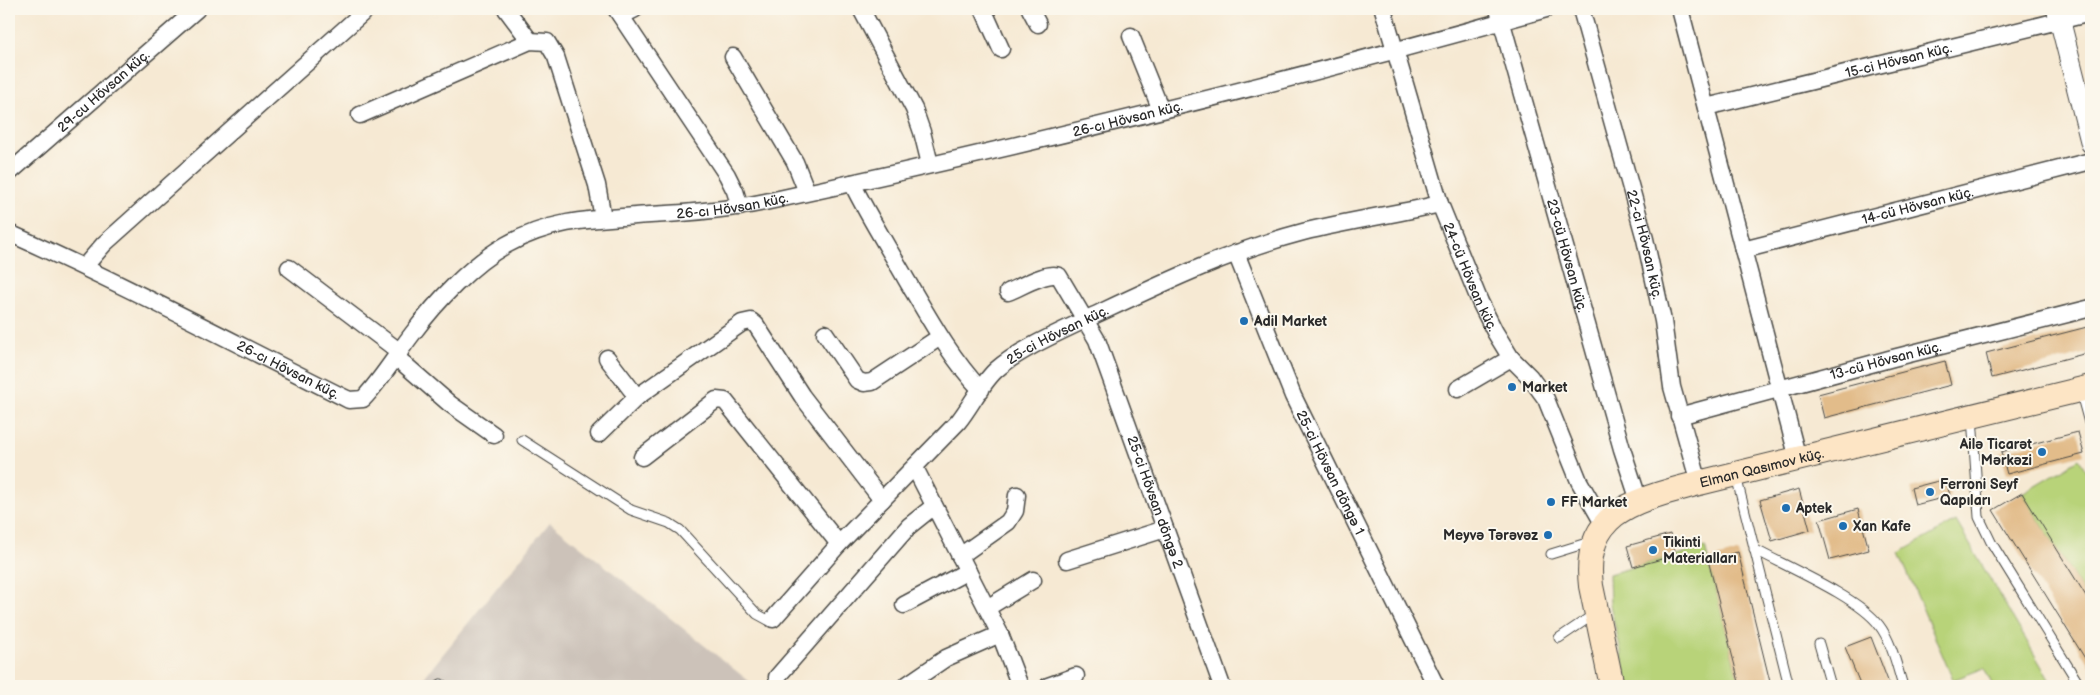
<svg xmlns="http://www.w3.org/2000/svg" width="2100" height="695" viewBox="0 0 2100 695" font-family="'Balsamiq Sans',sans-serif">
	<rect width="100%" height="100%" fill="#fbf7ec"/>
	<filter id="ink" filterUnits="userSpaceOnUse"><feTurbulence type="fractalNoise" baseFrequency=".02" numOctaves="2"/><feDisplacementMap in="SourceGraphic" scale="10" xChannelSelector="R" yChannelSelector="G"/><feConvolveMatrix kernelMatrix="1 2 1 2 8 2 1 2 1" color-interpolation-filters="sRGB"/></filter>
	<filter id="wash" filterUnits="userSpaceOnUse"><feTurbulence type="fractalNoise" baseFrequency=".0096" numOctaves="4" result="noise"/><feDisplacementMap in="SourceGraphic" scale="20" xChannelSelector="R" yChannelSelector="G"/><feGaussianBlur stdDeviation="1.12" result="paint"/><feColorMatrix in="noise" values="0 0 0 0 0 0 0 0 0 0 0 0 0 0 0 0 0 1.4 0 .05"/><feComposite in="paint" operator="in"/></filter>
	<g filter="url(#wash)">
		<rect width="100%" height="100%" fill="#f6e9d3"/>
		<path fill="#ccc2b9" d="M550,522l205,164 -337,-1z"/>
		<path fill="#b8d379" stroke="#727f52" d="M2079,459l12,20v125l-69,-111z
			M1956,521l97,165h-60l-9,-18 -31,12 -54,-127z
			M1705,547l35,139h-111l-19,-81 -1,-31z"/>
		<g id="blocks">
			<path fill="#e2bc8a" d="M2091,326v26l-99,26 -6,-25z
				M1945,361l6,24 -127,33 -6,-24z
				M2078,432l6,22 -77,20 -6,-22z
				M1946,479l4,17 -35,9 -4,-17z
				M1799,489l11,41 -38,11 -12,-41z
				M2022,493l69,111v64l-98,-158z
				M1858,509l11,41 -39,10 -11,-40z
				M1670,534l6,21 -43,12 -6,-21z
				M1738,552l33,134h-31l-32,-126z
				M1871,637l19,49h-29l-16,-39z"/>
		</g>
	</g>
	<g filter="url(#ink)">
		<use href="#blocks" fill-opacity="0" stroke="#494844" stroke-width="1"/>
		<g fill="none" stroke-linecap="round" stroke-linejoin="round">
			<g stroke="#494844" stroke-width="11">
				<path id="service" d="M2080,390l11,40
					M1972,417l7,100 12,25 89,144
					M522,440l109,70 38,13 11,7 77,84 11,6 5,-1
					M1736,476l53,210
					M1754,549c33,18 104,48 125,76 13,17 18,42 24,61
					M1551,554l42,-13
					M1559,638l37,-25
					M1819,644l12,42
					M441,684l3,2"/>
			</g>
			<g stroke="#494844" stroke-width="19">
				<g id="minor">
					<path d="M506,9l24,32"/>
					<path d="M616,9l111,166 8,16 5,16"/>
					<path d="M861,9l53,100 8,23 8,32"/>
					<path d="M983,9l18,40"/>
					<path d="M1030,9l8,15"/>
					<path id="s1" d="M1383,9l57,195 40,98 15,30 16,26 19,19 16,22 33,82 25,44"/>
					<path id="s2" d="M1498,9l124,440 17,52"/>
					<path id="s3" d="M1581,9l64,230 18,82 9,66 27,96"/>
					<path d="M1680,9l118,450"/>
					<path d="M621,16l14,-7"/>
					<path d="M1131,36l30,74"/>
					<path d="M733,57l62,105 12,30"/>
					<path id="s4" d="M1706,107l385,-94"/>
					<path d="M360,115l170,-74 17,1 9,15 41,128 6,33"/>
					<path id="s5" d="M9,173l188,-164"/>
					<path d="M852,183c16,33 36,64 54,96 23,39 44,78 75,111"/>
					<path id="s6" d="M9,233c115,51 227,111 340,167l14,-1c19,-20 33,-44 50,-66 24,-32 59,-69 93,-88 49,-27 90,-26 144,-30 39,-2 77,-5 115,-13 262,-57 523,-120 781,-193"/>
					<path id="s7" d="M1743,250l348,-89"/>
					<path id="s8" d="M1236,253l57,143 143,290"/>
					<path d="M85,266l19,-22 263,-235"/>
					<path d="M289,268l111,84"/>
					<path id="s9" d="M1008,292c13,-5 39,-21 51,-16l38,64 125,346"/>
					<path d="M825,333l32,47 7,3 8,-1 68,-45"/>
					<path d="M396,357l54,47 44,31"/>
					<path d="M607,358l30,39"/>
					<path d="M1458,389l53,-31"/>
					<path id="s10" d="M1679,416l214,-58 198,-50"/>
					<path d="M599,434l38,-37 105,-74 9,-2 5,4 46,71 80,104"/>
					<path d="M642,457l74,-57 9,1 114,143"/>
					<path d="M915,468l85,166 20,52"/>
					<path d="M960,556l48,-34 7,-11 2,-16"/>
					<path d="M1067,560l98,-31"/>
					<path d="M904,605l64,-34"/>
					<path d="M987,608l46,-28"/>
					<path id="s11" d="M773,619l66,-75 119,-122c13,-16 23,-38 38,-52 25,-22 69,-40 99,-55 68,-32 135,-64 208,-83 45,-11 92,-18 137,-28"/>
					<path d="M777,677l132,-151 25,-20"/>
					<path d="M905,686l41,-28 54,-24"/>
					<path d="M1048,686l28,-10"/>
				</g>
			</g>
			<g stroke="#494844" stroke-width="22">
				<path id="tertiary" d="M2057,9l34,134"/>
			</g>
			<g stroke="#494844" stroke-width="26">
				<g id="secondary">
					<path id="s12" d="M1612,686l-21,-100c-9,-77 47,-86 108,-103l392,-96"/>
				</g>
			</g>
			<use href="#service" stroke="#fff" stroke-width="9"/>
			<use href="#minor" stroke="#fff" stroke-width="16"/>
			<use href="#tertiary" stroke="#fff" stroke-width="20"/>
			<use href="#secondary" stroke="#fde5c5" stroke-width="24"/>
		</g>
	</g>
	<g fill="#1f6fb2" stroke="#fbf7ec" stroke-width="2">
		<circle cx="1244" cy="321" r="5"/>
		<circle cx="1512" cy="387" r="5"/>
		<circle cx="2042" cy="452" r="5"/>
		<circle cx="1930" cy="492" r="5"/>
		<circle cx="1551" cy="502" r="5"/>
		<circle cx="1786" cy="508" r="5"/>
		<circle cx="1843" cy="526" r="5"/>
		<circle cx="1548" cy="535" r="5"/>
		<circle cx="1653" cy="550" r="5"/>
	</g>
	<g text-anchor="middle" stroke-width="4" stroke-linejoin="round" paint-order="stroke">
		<g font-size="14" fill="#2b2b2b" stroke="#fbf7ec">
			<text dy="5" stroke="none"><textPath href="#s4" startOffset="198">15-ci Hövsan küç.</textPath></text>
			<text dy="5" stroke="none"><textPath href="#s5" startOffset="125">29-cu Hövsan küç.</textPath></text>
			<text dy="5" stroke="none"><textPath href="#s6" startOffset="1241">26-cı Hövsan küç.</textPath></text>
			<text dy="5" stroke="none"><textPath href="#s6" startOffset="836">26-cı Hövsan küç.</textPath></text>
			<text dy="5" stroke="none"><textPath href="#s7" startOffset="180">14-cü Hövsan küç.</textPath></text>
			<text dy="5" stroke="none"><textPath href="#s3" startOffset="244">22-ci Hövsan küç.</textPath></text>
			<text dy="5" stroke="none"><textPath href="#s2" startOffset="256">23-cü Hövsan küç.</textPath></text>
			<text dy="5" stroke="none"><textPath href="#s1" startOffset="282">24-cü Hövsan küç.</textPath></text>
			<text dy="5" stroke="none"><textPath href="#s11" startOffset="406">25-ci Hövsan küç.</textPath></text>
			<text dy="5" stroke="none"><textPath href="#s10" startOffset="214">13-cü Hövsan küç.</textPath></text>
			<text dy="5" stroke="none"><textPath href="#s6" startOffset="311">26-cı Hövsan küç.</textPath></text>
			<text dy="5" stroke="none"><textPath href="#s12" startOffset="336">Elman Qasımov küç.</textPath></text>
			<text dy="5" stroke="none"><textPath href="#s8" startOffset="239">25-ci Hövsan döngə 1</textPath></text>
			<text dy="5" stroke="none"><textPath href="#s9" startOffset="301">25-ci Hövsan döngə 2</textPath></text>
		</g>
		<g font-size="14" font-weight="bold" fill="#2b2b2b" stroke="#fbf7ec" text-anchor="start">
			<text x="1254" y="326">Adil Market</text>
			<text x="1522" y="392">Market</text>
			<text x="2032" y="449" text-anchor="end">Ailə Ticarət<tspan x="2032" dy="16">Mərkəzi</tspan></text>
			<text x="1940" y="489">Ferroni Seyf<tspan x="1940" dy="16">Qapıları</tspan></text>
			<text x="1561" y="507">FF Market</text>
			<text x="1796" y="513">Aptek</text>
			<text x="1853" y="531">Xan Kafe</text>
			<text x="1538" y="540" text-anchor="end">Meyvə Tərəvəz</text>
			<text x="1663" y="547">Tikinti<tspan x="1663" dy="16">Materialları</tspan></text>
		</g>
	</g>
	<rect width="2100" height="695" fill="none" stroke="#fbf7ec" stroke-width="30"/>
</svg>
